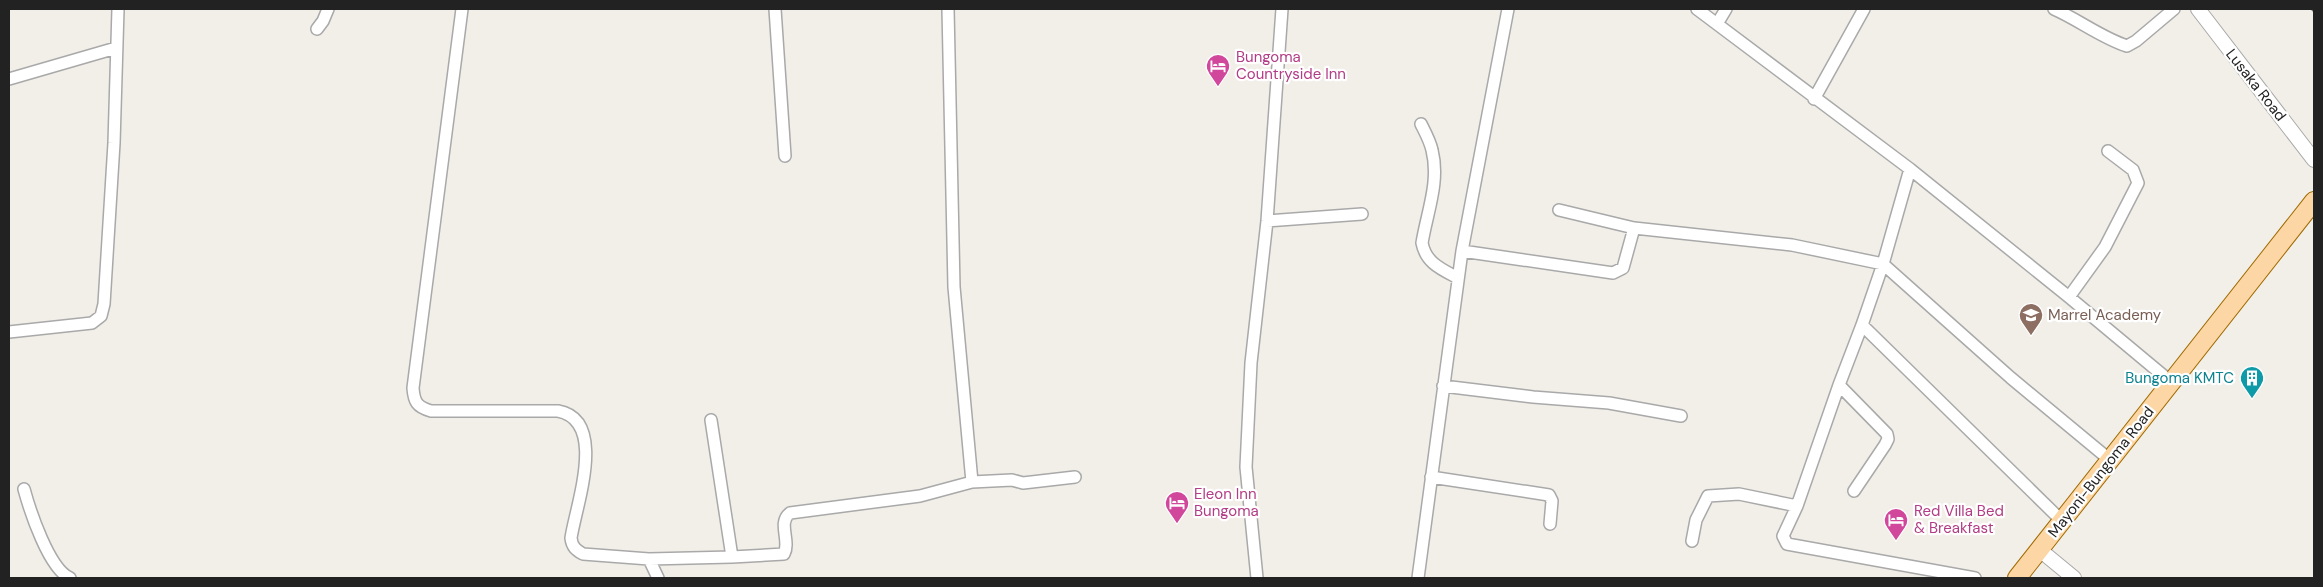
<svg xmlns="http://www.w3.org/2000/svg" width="2323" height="587" viewBox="0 0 2323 587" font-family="'DM Sans',sans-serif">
	<rect width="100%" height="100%" fill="#f2efe9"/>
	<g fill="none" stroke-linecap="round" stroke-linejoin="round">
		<g stroke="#a9a9a9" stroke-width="14">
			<path id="minor" d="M462,9l-49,379c1,14 4,19 18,23h127c50,9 18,94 13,127 1,9 5,12 12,16l66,5 83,-2
				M775,9l10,147
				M948,9l6,278 18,195
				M1697,9l213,160 159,128 102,85
				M2054,9c25,11 48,29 73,37l9,-5 38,-32
				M1717,24l9,-15
				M317,29l6,-8 5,-12
				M9,79l107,-31
				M1814,99l50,-90
				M1421,124c4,8 9,17 11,26 8,32 -5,62 -10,93 4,20 19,26 36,35
				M1910,169l-27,95 -21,61 -23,60 -42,121 -14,30 4,8 188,34
				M1559,210l75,18 158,17 91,19 128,114 99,82
				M1267,221l95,-7
				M1462,251l151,22 10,-5 11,-40
				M2069,297l36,-50 33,-64 -5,-13 -25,-19
				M1862,325l200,196
				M9,332l83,-9 9,-7 3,-12 10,-161 4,-134
				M1839,385l48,49 1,5 -3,6 -31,46
				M1443,386l90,11 76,6 72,13
				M711,420l21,137 52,-3c7,-13 -7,-31 6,-41l130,-17 52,-14 40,-2 11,3 52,-6
				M1431,477l118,18 3,6 -2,23
				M24,489c6,22 25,80 46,89
				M1692,541l4,-21 12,-24 31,-2 58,12
				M649,559l9,19
				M1257,578l-11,-111 5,-104 16,-142 15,-212
				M1418,578l44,-327 46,-242"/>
		</g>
		<g stroke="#a9a9a9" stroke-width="16">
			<path id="tertiary" d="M2198,9l116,151
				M2040,550l34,28"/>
		</g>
		<g stroke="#a06b00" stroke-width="20">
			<path id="primary" d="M2017,578l297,-377"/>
		</g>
		<use href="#minor" stroke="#fff" stroke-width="11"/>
		<use href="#tertiary" stroke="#fff" stroke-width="14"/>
		<use href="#primary" stroke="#fcd6a4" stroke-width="18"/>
		<path stroke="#707070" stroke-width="2.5" stroke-dasharray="10 10" stroke-linecap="butt" d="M2312,9l2,2"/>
	</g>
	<defs>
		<g id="hotel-pin" transform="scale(1.25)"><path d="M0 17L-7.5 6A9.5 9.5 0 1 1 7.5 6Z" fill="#d1479c" stroke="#fff"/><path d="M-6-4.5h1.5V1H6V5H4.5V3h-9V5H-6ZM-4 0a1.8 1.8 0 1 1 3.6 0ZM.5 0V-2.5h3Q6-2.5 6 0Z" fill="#fff"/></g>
		<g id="school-pin" transform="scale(1.25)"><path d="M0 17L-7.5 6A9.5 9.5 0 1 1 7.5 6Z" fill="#8d6e63" stroke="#fff"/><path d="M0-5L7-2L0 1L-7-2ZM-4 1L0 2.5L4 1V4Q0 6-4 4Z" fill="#fff"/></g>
		<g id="building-pin" transform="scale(1.25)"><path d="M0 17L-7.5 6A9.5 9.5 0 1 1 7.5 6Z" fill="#0f9aa8" stroke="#fff"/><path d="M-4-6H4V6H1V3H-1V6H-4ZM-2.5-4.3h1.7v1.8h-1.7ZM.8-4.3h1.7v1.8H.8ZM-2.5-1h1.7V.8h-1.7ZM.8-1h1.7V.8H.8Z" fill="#fff"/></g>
	</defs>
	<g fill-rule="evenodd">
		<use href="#hotel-pin" x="1218" y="66"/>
		<use href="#school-pin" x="2031" y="315"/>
		<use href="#building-pin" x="2252" y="378"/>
		<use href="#hotel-pin" x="1177" y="503"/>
		<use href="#hotel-pin" x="1896" y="520"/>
	</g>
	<g text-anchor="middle" stroke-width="4.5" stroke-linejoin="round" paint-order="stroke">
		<g font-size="15" fill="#b23c85" stroke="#fff" text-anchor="start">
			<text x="1236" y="62">Bungoma<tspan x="1236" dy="17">Countryside Inn</tspan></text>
			<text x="1194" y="499">Eleon Inn<tspan x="1194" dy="17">Bungoma</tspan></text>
			<text x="1914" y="516">Red Villa Bed<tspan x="1914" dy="17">&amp; Breakfast</tspan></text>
		</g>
		<g font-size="15" fill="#222" stroke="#fff">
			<text transform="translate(2256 85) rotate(52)" y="5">Lusaka Road</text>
			<text transform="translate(2101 472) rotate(-52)" y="5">Mayoni-Bungoma Road</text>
		</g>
		<g font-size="15" fill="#785e54" stroke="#fff" text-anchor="start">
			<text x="2048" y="320">Marrel Academy</text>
		</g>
		<g font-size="15" fill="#0d838f" stroke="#fff" text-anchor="end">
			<text x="2234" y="383">Bungoma KMTC</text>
		</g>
	</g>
	<rect width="2323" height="587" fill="none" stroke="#222222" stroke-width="20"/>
</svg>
